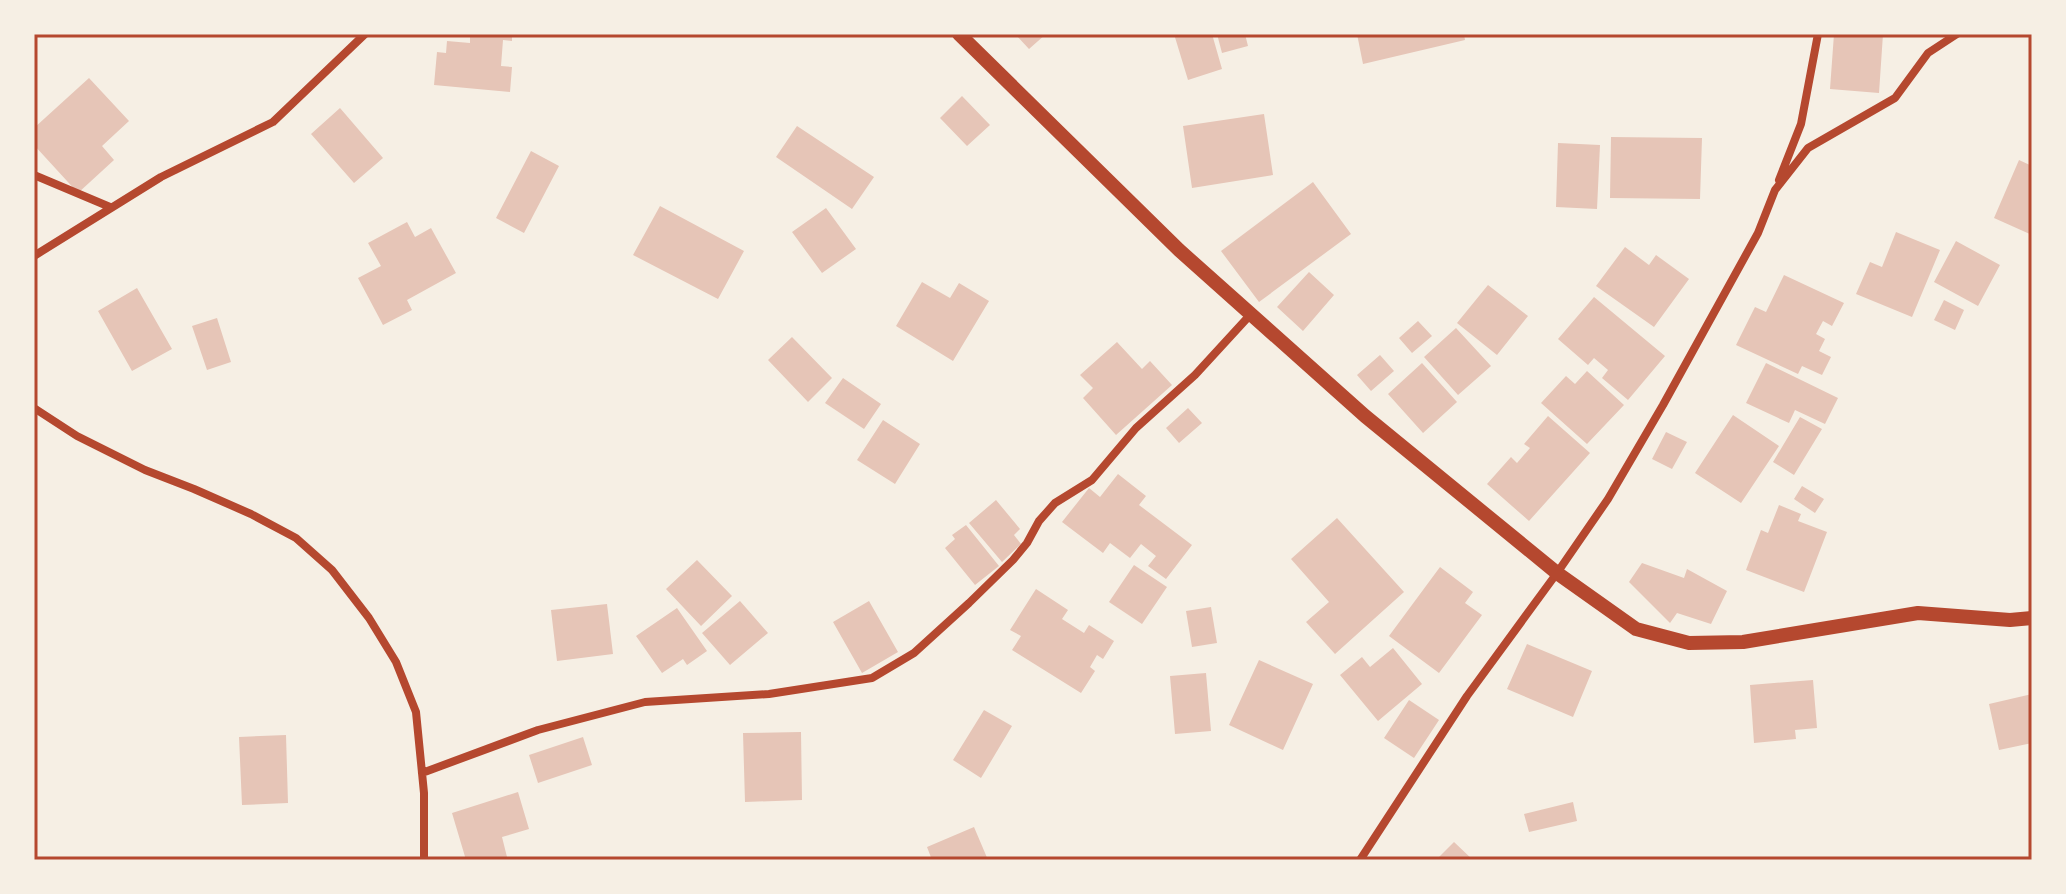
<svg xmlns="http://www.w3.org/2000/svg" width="2066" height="894" viewBox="0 0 2066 894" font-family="Montserrat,sans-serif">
	<rect width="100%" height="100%" fill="#f6efe4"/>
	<path fill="#e6c5b7" d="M470,34h42v7l-9,-1 -2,26 11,1 -2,25 -76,-7 3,-33 9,1 1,-12 23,2z
		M1015,34h31l-17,15z
		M1174,34h38l10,35 -34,11z
		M1217,34h28l3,12 -26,7z
		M1357,34h107l1,6 -102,24z
		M1834,34h49l-4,59 -49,-4z
		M89,78l40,43 -27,25 12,14 -36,33 -44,-48v-17z
		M962,96l28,29 -23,21 -27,-28z
		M340,108l43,50 -29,25 -43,-49z
		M1264,114l9,61 -81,13 -9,-62z
		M797,126l77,51 -22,32 -76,-52z
		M1611,137l91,1 -2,61 -90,-1z
		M1558,143l42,2 -3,64 -41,-2z
		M531,151l28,15 -35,67 -28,-15z
		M2019,160l13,6v69l-38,-17z
		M1313,182l38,52 -92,68 -38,-51z
		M660,206l84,45 -26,48 -85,-44z
		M826,208l30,41 -34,24 -30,-41z
		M407,222l8,15 16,-9 25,45 -49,27 5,10 -29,15 -25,-47 23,-12 -13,-23z
		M1896,232l44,18 -28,67 -56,-23 14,-32 12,5z
		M1956,241l44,24 -22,41 -44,-24z
		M1625,247l24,18 7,-10 33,24 -35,48 -58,-41z
		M1309,272l25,23 -31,36 -26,-24z
		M1784,275l60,28 -12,23 -9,-5 -7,13 9,5 -6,12 12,6 -9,18 -20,-9 -4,8 -62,-29 19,-38 11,5z
		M922,282l28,16 9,-15 30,18 -36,60 -57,-35z
		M1488,285l40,31 -31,39 -40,-32z
		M137,288l35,61 -40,22 -34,-60z
		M1594,297l71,59 -37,44 -26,-22 6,-8 -14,-12 -6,7 -30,-26z
		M1944,300l20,10 -9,20 -21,-10z
		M217,318l14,44 -24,8 -15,-44z
		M1418,321l14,15 -20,17 -13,-15z
		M1456,328l35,38 -33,29 -34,-38z
		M792,337l40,41 -24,24 -40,-42z
		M1117,342l25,27 8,-8 22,24 -56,50 -33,-37 10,-10 -13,-13z
		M1380,355l14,16 -23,20 -14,-16z
		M1422,363l35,39 -34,31 -35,-39z
		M1766,363l72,35 -13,26 -30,-14 -6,13 -43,-20z
		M1587,371l37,34 -37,39 -46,-41 25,-27 9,8z
		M843,378l38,26 -17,25 -39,-26z
		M1188,408l14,15 -23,20 -13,-15z
		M1733,415l46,31 -38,57 -46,-30z
		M1548,416l42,37 -61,68 -42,-37 24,-27 6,6 13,-15 -6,-4z
		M1800,417l22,12 -28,46 -21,-13z
		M883,420l37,24 -25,40 -38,-24z
		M1666,432l21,10 -15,27 -20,-10z
		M1118,474l28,22 -7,9 53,40 -26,34 -18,-13 8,-10 -15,-12 -11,14 -20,-15 -7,10 -41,-31 27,-34 11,9z
		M1802,486l22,13 -9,14 -21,-14z
		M996,500l24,29 -6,6 7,9 -19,18 -33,-39z
		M1779,505l22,9 -3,7 29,11 -23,60 -58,-22 15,-40 7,3z
		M1337,518l67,74 -69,62 -29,-32 23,-20 -38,-43z
		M966,525l33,41 -24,19 -30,-37 10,-9 -3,-4z
		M697,560l35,36 -31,30 -35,-37z
		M1642,563l42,15 3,-9 40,22 -16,33 -34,-11 -7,10 -41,-41z
		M1134,565l33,22 -25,37 -33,-22z
		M1440,567l33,25 -8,11 17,12 -43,58 -50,-37z
		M1036,589l32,21 -6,9 22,14 5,-8 25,16 -11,18 -6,-4 -7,12 5,4 -14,22 -69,-43 9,-14 -11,-6z
		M740,601l28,32 -38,32 -28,-32z
		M869,601l29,51 -36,21 -29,-51z
		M607,604l6,50 -56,7 -6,-51z
		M1211,607l6,36 -25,4 -6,-36z
		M677,608l30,43 -20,14 -4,-6 -21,14 -26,-37z
		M1527,644l65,27 -19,46 -66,-28z
		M1393,648l29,36 -44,37 -38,-46 22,-18 8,10z
		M1259,660l54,24 -30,66 -54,-25z
		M1206,673l5,58 -36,3 -5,-58z
		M1813,680l4,48 -22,2 1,9 -42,4 -4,-58z
		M2032,694v49l-33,7 -10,-46z
		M1409,700l30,20 -25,38 -30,-20z
		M984,710l28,16 -31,52 -28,-18z
		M801,732l1,68 -57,2 -2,-69z
		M286,735l2,68 -46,2 -3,-68z
		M583,737l9,28 -54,18 -9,-28z
		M518,792l11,37 -27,8 5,20 -9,3h-32l-14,-47z
		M1573,802l4,19 -48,11 -5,-18z
		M974,827l14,33h-56l-5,-13z
		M1454,842l19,18h-37z"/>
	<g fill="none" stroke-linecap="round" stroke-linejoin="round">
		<path stroke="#b5482f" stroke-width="8" d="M34,175l76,32
			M1779,180l22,-56 17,-90
			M34,256l127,-79 112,-55 92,-88
			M34,408l43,28 68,34 49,19 57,25 45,24 36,32 37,48 27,44 20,50 8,81v67
			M422,773l116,-43 107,-28 124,-8 103,-16 42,-25 55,-50 44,-43 14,-17 12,-22 16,-18 37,-23 44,-52 59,-53 56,-61
			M1360,860l107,-164 90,-123 51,-74 55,-94 95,-172 17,-43 33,-42 87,-50 33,-45 29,-19"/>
		<path stroke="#b5482f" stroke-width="14" d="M959,34l220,216 186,166 192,157 79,56 53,14 54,-1 175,-29 92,7 22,-2"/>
	</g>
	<rect width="2066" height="894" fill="none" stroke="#f6efe4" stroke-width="72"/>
	<rect x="36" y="36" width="1994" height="822" fill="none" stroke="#b5482f" stroke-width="3"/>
</svg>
